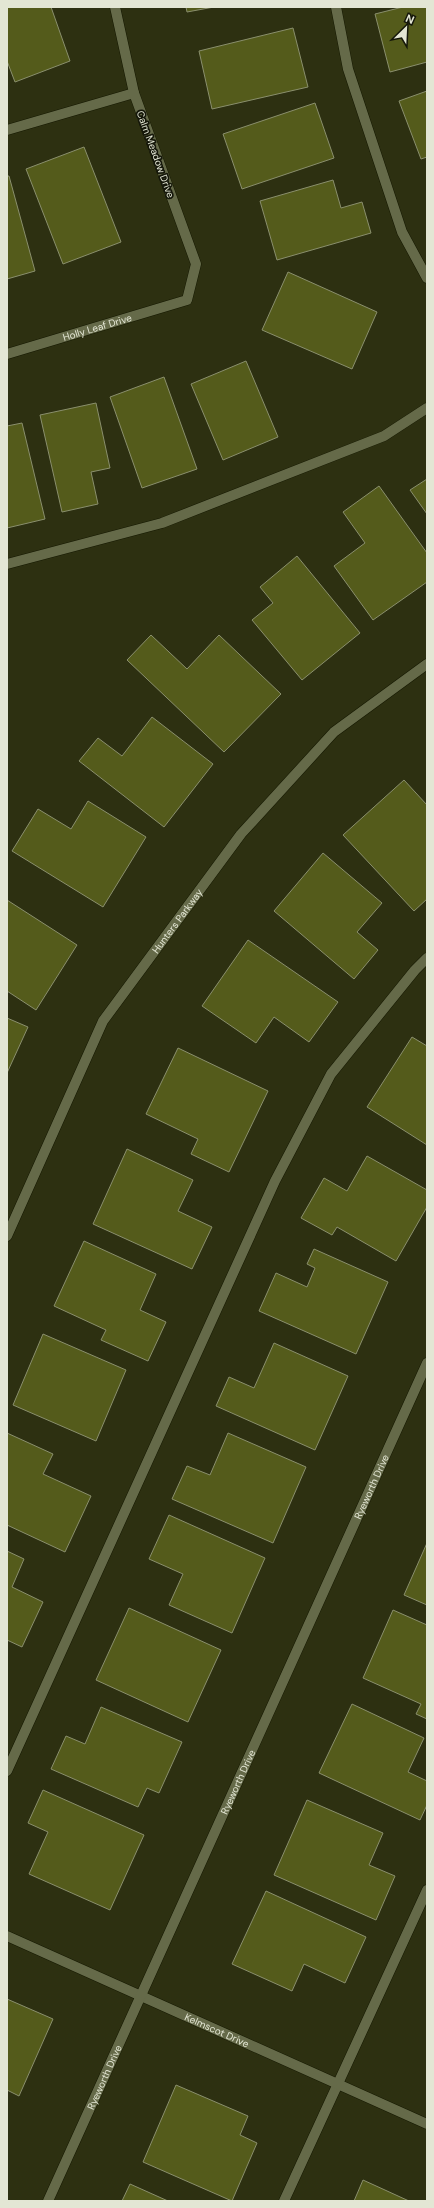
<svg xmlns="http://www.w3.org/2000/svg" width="434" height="2208" viewBox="0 0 434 2208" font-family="'DM Sans',sans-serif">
	<rect width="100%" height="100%" fill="#2d3011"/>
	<path fill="#545b1b" stroke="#8a8f6d" d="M7,7h44l19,54 -55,21 -8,-21z
		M186,7h28l-27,5z
		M403,7h24v55l-37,10 -15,-58z
		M293,28l15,59 -96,22 -13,-58z
		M427,91v66l-6,2 -22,-58z
		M315,103l19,55 -92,31 -19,-55z
		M84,147l37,95 -58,22 -37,-95z
		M7,176h2l26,95 -28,8z
		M333,180l8,28 21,-6 9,31 -94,27 -17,-59z
		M288,272l89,40 -25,57 -90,-39z
		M246,361l32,76 -55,23 -32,-76z
		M164,377l33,92 -55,19 -32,-91z
		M96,403l14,65 -19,4 7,32 -36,8 -22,-97z
		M22,423l23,96 -38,9v-102z
		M427,479v35l-17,-24z
		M379,486l48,67v29l-54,38 -39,-54 31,-23 -22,-31z
		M297,556l63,77 -58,47 -50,-60 21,-17 -13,-16z
		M151,635l36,34 32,-34 62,59 -57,58 -97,-92z
		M152,717l61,47 -49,63 -85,-66 19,-23 24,18z
		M404,780l23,25v94l-13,12 -71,-76z
		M88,801l58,36 -43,70 -91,-56 26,-42 33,20z
		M323,853l59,50 -25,29 21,18 -24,29 -80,-68z
		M7,900l70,45 -41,65 -29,-19z
		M248,940l90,62 -29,40 -35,-25 -18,26 -54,-37z
		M7,1018l21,9 -21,46z
		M412,1037l15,9v99l-60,-38z
		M178,1048l90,43 -39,81 -38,-18 7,-15 -52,-25z
		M127,1149l66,31 -15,31 34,16 -20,42 -99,-45z
		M367,1156l60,34v17l-31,54 -59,-34 -5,8 -31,-17 23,-40 23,13z
		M84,1241l72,33 -16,36 26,12 -18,39 -47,-21 5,-10 -52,-24z
		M314,1249l74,33 -32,72 -97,-43 17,-38 31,14 8,-19 -8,-4z
		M43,1334l83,36 -30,71 -83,-36z
		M274,1343l74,33 -33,74 -99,-44 13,-29 25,11z
		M7,1433l46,21 -10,20 48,22 -26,56 -58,-27z
		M228,1433l78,34 -33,76 -101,-44 15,-33 23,9z
		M169,1515l96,43 -33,75 -63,-28 14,-31 -34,-15z
		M427,1543v62l-23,-10z
		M7,1551l17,8 -12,28 31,15 -21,45 -15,-7z
		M129,1608l92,42 -33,72 -92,-42z
		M393,1610l34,15v94l-11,-5 5,-10 -58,-26z
		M352,1704l72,34 -16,34 19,9v24l-7,15 -101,-47z
		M101,1707l81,35 -23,51 -12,-5 -9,19 -87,-38 15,-33 19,8z
		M43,1790l101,45 -34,75 -81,-36 19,-42 -20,-9z
		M307,1800l76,33 -14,32 26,11 -19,44 -102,-45z
		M266,1891l100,46 -21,46 -41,-19 -12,27 -60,-27z
		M7,1999l46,20 -34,77 -12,-6z
		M176,2085l72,31 -8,19 17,8 -25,58 -89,-39z
		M363,2180l46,21h-55z
		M130,2184l38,17h-46z"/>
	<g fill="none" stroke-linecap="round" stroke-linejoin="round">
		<g stroke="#151800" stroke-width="11">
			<path id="service" d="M336,7l12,62 54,163 25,46
				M7,130l127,-37
				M7,564l155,-41 222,-87 43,-28
				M7,1771l268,-590 56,-107 84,-104 12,-12
				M284,2201l143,-311"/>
		</g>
		<g stroke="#151800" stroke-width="11">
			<g id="minor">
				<path id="s1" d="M7,354l180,-54 9,-36 -62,-171 -19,-86"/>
				<path id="s2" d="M7,1936l420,188"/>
				<path id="s3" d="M48,2201l379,-838"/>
			</g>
		</g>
		<g stroke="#151800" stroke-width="11">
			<g id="tertiary">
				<path id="s4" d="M7,1236l96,-215 138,-187 93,-102 93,-68"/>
			</g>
		</g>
		<use href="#service" stroke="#656a49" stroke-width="10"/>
		<use href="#minor" stroke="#656a49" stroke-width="10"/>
		<use href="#tertiary" stroke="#656a49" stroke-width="10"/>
	</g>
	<g text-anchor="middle" stroke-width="3.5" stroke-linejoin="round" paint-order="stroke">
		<g font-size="10" fill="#e3e6d4" stroke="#15170a">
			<text transform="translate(156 154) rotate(70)" y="4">Calm Meadow Drive</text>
			<text dy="4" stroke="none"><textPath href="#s1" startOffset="94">Holly Leaf Drive</textPath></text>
			<text dy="4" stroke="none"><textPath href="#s4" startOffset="360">Hunters Parkway</textPath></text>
			<text dy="4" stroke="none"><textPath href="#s3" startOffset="784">Ryeworth Drive</textPath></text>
			<text dy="4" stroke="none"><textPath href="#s3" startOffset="460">Ryeworth Drive</textPath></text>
			<text dy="4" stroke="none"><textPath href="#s2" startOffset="230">Kelmscot Drive</textPath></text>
			<text dy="4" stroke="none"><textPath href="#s3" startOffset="136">Ryeworth Drive</textPath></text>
		</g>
	</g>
	<rect width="434" height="2208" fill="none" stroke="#e3e6d4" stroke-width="16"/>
	<g transform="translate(406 28) rotate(24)" stroke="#15170a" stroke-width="3" paint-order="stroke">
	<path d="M0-3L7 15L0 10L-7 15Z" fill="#e3e6d4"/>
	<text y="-6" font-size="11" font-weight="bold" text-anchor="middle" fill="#e3e6d4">N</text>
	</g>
</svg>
